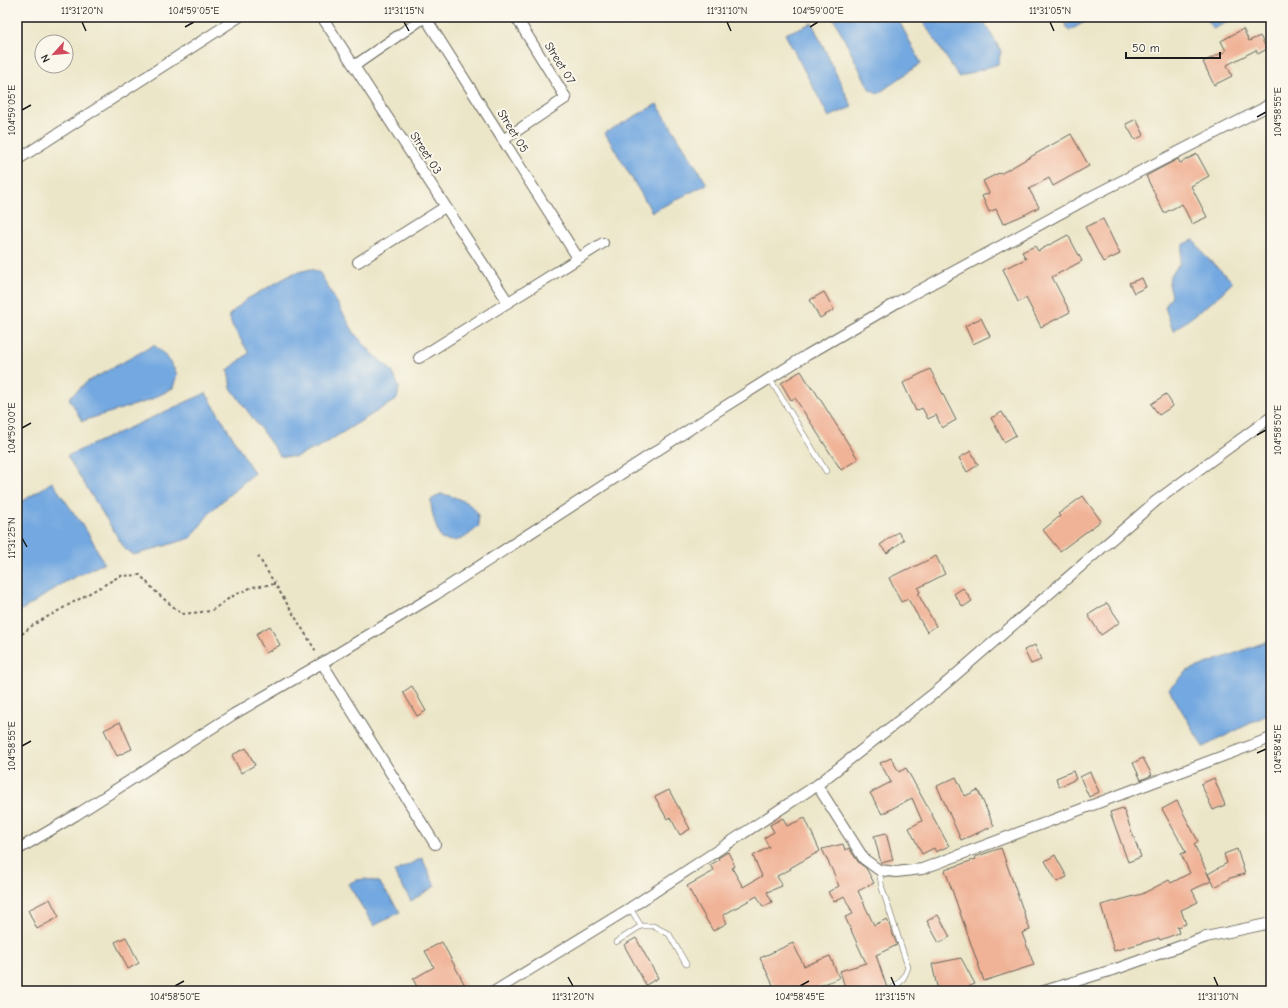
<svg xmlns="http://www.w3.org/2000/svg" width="1288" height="1008" viewBox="0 0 1288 1008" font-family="'Comic Neue',sans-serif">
	<rect width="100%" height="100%" fill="#fbf7ec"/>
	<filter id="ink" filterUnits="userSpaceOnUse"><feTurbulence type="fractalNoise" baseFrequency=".025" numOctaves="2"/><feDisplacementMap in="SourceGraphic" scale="8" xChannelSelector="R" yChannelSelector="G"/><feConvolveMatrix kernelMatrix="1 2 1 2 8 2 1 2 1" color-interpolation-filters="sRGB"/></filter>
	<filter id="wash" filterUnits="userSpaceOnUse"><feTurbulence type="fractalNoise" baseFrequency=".012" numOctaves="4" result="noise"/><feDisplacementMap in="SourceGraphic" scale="16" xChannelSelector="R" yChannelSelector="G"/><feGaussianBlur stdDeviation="0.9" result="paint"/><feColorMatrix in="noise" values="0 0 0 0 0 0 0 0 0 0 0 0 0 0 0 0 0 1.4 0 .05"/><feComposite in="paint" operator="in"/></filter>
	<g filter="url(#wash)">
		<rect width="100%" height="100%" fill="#ece6c9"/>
		<path fill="#73a8e0" stroke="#48627e" d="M833,17h64l24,46 -42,30 -9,-3z
			M920,17h61l20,34 -3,13 -39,13z
			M1061,17h32l-24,14z
			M1205,17h33l-25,12z
			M812,23l40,84 -23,10 -44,-83z
			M657,104l50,80 -55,28 -47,-79z
			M1194,240l10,15 29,27 -21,20 -39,29 -8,-24 7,-12 -3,-11 1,-8 9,-11 4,-20 7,-4z
			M311,269l9,4 35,61 17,19 20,18 7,16 -2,12 -78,48 -24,10 -15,-1 -49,-68 -3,-18 21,-17 -17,-28 -3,-10 18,-16 47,-26z
			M154,345l13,12 10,17 -4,14 -25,13 -66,20 -13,-23 18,-16z
			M206,393l48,80 -43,38 -20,27 -57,17 -9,-6 -58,-93z
			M52,482l38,54 14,27 -39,19 -38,25 -10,5v-107z
			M440,494c12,1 35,9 38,22 1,3 0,7 1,10 -14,12 -19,18 -38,13 -5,-12 -10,-26 -10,-39z
			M1271,640v73l-68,34 -34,-58 18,-18z
			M422,858l13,28 -24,15 -17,-29z
			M365,879l14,3 21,30 -26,14 -26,-42 8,-4z"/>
		<g id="blocks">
			<path fill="#f0b397" d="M1243,29l6,12 11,-5 7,13 -9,5 -2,-4 -29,15 5,11 -18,9 -11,-23 23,-11 -5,-10z
				M1136,119l8,16 -9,5 -9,-16z
				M1071,134l18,32 -36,20 -4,-8 -20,11 10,18 -13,7 -23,10 -7,-15 -7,3 -7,-16 7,-3 -6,-12 16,-8 1,1z
				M1197,154l12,22 -18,10 16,31 -15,7 -10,-20 -18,9 -18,-37 32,-17 2,4z
				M1103,219l17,35 -17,8 -18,-35z
				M1068,235l14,26 -30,16 18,35 -29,15 -15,-29 -8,4 -15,-33 23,-10 -4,-7 13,-6 3,5z
				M1142,278l4,9 -12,6 -5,-10z
				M824,292l10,18 -14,8 -10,-18z
				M981,318l9,18 -17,8 -8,-18z
				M930,369l26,51 -14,8 -6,-13 -8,4 -6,-11 -6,3 -13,-28z
				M801,371l11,18 1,-1 45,71 -17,11 -46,-72 -4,2 -10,-17z
				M1166,394l7,12 -14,9 -8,-11z
				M1002,412l14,23 -12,7 -13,-24z
				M971,451l7,14 -11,7 -8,-14z
				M1083,496l18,25 -41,30 -17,-21 17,-14 -2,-2z
				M898,532l6,8 -17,13 -7,-8z
				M936,556l9,18 -27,14 2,5 -2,1 18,32 -9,6 -19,-33 -7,3 -12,-24 18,-9 1,1z
				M963,588l9,13 -9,6 -9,-13z
				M1107,603l13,19 -19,13 -13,-20z
				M270,626l10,19 -14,8 -10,-19z
				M1035,645l6,15 -10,4 -7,-14z
				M412,686l14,25 -9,5 -14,-24z
				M120,722l12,27 -15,7 -13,-26z
				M246,748l9,17 -14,8 -9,-18z
				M891,758l8,14 7,-4 43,78 -13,6 -2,-4 -12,6 -13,-26 13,-7 -10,-23 -30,16 -12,-21 21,-11 -11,-19z
				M1143,758l9,17 -11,5 -8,-17z
				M1073,771l3,8 -17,8 -3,-9z
				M1090,772l9,20 -10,5 -9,-20z
				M956,777l9,19 13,-6 16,36 -33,14 -24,-54z
				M1214,778l11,27 -12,5 -12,-26z
				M669,790l21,39 -10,6 -10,-18 -3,2 -12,-22z
				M1177,801l21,40 -4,3 17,37 -19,9 6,12 -17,8 5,14 -9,3 2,6 -19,7 -1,-2 -45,13 -13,-46 41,-11 27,-14 2,3 19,-10 -9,-19 5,-2 -24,-43z
				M1123,808l18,49 -13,5 -18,-50z
				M783,818l4,8 18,-8 15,33 -30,17 1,1 -14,7 5,10 -15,6 5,10 -9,5 -6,-11 -34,19 4,8 -14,8 -26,-45 27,-15 -4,-6 9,-5 -1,-2 10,-6 7,14 -3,2 11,19 19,-11 -9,-20 16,-9 -5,-9 10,-6 -4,-7z
				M886,833l7,27 -12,3 -7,-27z
				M843,844l2,6 4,-2 10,15 7,5 8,15 -16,8 16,34 13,-6 10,26 -21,10 11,33 -1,3h-40l-6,-20 26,-8 -21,-46 8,-3 -9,-18 -10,6 -6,-10 11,-6 -4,-8h1l-14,-29z
				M1001,848l29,82 -8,3 12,32 -50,16 -39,-111 31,-11 -1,-2z
				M1237,849l8,25 -15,4 -15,9 -7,-13 19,-11 -3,-9z
				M1055,855l12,22 -10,5 -12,-21z
				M50,899l9,18 -22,12 -9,-19z
				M938,915l12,22 -11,6 -12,-22z
				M126,937l13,26 -11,6 -13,-27z
				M636,938l22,40 -12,7 -22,-40z
				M442,942l26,49h-49l-6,-12 21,-12 -9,-16z
				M793,943l11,23 26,-10 9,22 -24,10 1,3h-40l-16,-33z
				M961,958l14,26 -10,4 1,3h-28l-6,-27z"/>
		</g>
	</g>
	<g filter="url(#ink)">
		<use href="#blocks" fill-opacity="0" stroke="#656359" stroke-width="1"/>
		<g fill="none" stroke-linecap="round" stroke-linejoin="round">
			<g stroke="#656359" stroke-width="6">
				<path id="service" d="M770,379l56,92
					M879,870l3,18 26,79c-4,12 -7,16 -18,23
					M630,908l11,18
					M616,942l25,-16h12l16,8 17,30"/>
			</g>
			<g stroke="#656359" stroke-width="12">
				<path id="minor" d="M322,17l186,285
					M425,17l153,241
					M354,66l71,-49
					M503,140l63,-42 -50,-81
					M17,160l222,-143
					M358,262l87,-55
					M419,358l184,-115
					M322,663l113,181
					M817,785l47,74 15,11 17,2 26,-3 349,-131
					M17,850l59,-35 158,-101 88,-51 113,-68 289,-188 83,-52 91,-53 196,-107 168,-86 9,-6
					M495,991l135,-83 187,-123 120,-94 219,-190 115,-84
					M1044,991l75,-23 87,-31 65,-14"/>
			</g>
			<path stroke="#656359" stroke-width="2" stroke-dasharray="3 3" stroke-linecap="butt" d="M258,556l59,97
				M17,638l16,-13 87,-49 20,-1 18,19 24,20 29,-3 20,-14 21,-10 23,-3"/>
			<use href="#service" stroke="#fff" stroke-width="5"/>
			<use href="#minor" stroke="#fff" stroke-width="10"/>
		</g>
	</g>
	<path fill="none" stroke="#1c1c1c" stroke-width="1.5" d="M82,22l4,9M404,22l5,9M727,22l4,9M1050,22l4,9M185,27l9,-5M810,27l8,-5M22,110l9,-5M1257,117l9,-5M22,428l9,-5M1257,435l9,-5M22,538l5,9M22,746l9,-5M1257,753l9,-4M568,977l5,9M891,977l4,9M1214,977l4,9M175,986l9,-5M800,986l9,-5"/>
	<g text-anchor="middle" stroke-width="4" stroke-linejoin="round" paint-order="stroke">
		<g font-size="12" fill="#1c1c1c" stroke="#fbf7ec">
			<text transform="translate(560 63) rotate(58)" y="4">Street 07</text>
			<text transform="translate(513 131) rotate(58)" y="4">Street 05</text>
			<text transform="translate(426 153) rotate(57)" y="4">Street 03</text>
		</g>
	</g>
	<rect width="1288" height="1008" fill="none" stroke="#fbf7ec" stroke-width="44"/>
	<g transform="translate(54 54) rotate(243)"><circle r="19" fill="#fbf7ec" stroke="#a29f99"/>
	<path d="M0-3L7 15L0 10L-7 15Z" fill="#d1495b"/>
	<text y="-6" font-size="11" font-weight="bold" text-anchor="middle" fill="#1c1c1c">N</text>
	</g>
	<path d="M1126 52v6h94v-6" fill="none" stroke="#1c1c1c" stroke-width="2"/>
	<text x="1132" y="52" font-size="12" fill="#1c1c1c" stroke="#fbf7ec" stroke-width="3" paint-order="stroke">50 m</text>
	<rect x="22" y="22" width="1244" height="964" fill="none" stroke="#1c1c1c" stroke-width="1.5"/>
	<g font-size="10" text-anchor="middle" fill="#1c1c1c">
		<text x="82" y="14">11°31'20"N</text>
		<text x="194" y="14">104°59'05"E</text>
		<text x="404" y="14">11°31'15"N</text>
		<text x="727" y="14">11°31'10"N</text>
		<text x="818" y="14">104°59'00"E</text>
		<text x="1050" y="14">11°31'05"N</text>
		<text transform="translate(11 110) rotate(-90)" y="4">104°59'05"E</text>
		<text transform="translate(1277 112) rotate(-90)" y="4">104°58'55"E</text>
		<text transform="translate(11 428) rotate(-90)" y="4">104°59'00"E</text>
		<text transform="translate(1277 430) rotate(-90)" y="4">104°58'50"E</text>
		<text transform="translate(11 538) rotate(-90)" y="4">11°31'25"N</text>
		<text transform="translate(11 746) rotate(-90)" y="4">104°58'55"E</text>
		<text transform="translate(1277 749) rotate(-90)" y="4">104°58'45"E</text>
		<text x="175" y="1000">104°58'50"E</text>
		<text x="573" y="1000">11°31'20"N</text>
		<text x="800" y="1000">104°58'45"E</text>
		<text x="895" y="1000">11°31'15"N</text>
		<text x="1218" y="1000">11°31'10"N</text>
	</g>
</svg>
